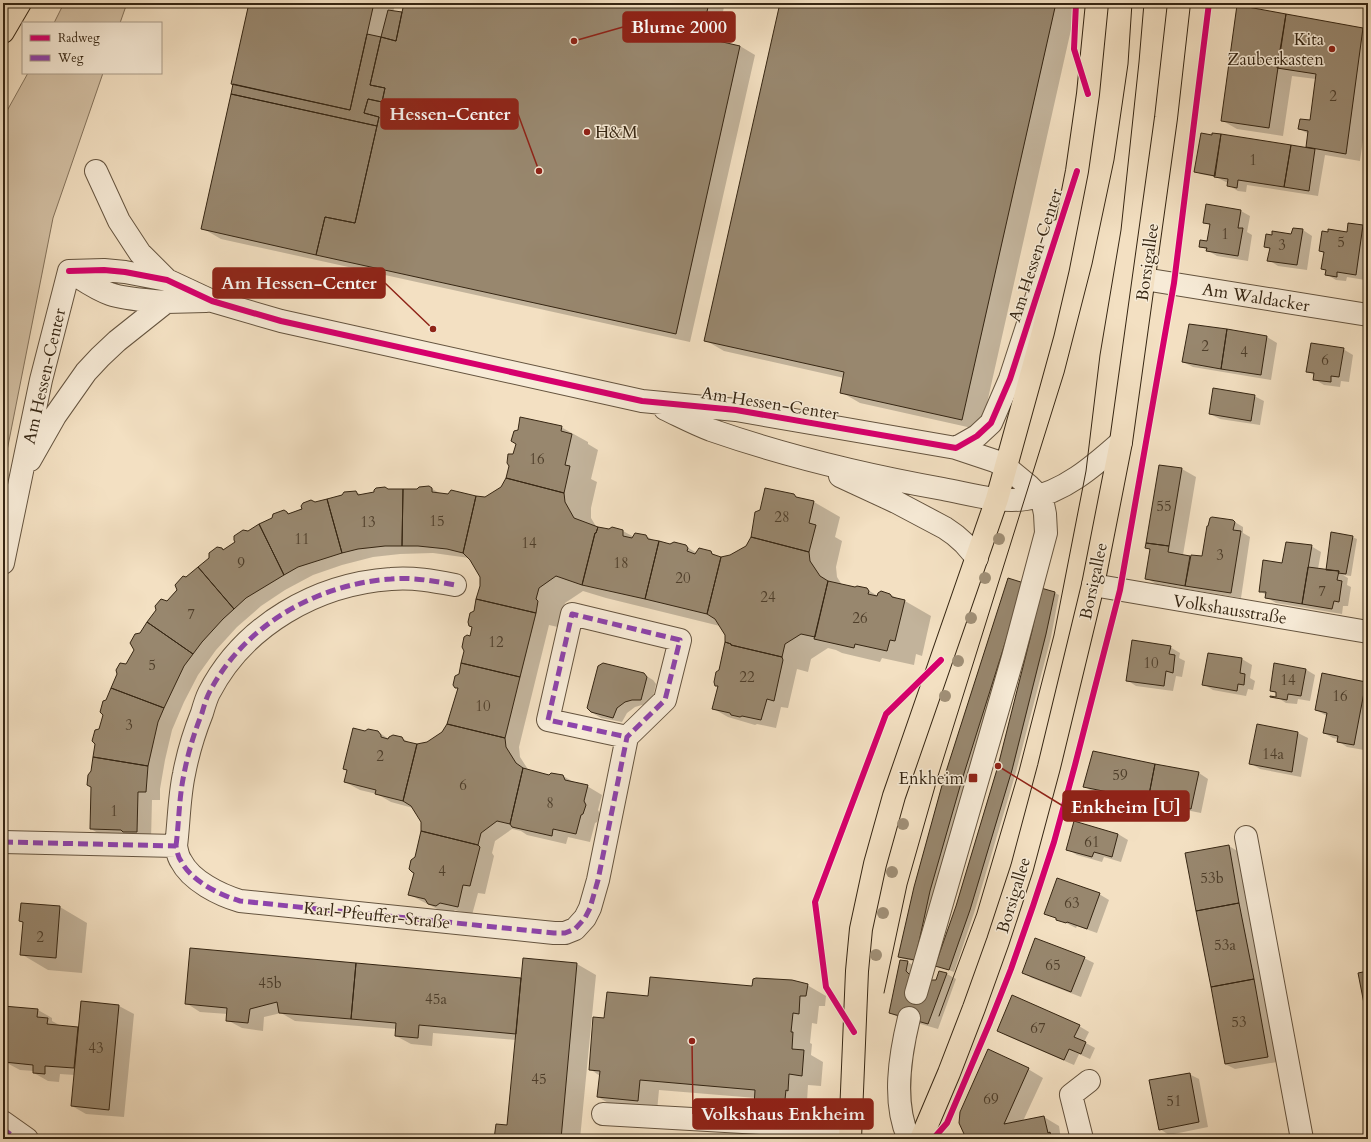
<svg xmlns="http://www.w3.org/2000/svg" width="1371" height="1142" viewBox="0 0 1371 1142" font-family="Cardo,serif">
	<rect width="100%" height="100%" fill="#f3e0c2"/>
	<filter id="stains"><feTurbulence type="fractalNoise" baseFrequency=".005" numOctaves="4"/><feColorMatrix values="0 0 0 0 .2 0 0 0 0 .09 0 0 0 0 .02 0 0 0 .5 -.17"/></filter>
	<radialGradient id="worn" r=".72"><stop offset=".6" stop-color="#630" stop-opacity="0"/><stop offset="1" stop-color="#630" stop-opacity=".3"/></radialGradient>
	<path fill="#d3c0a4" stroke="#84735c" d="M64,3h63l-7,20h-66z
		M28,73h75l-50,145 -50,253v-353z"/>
	<path fill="#0003" d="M250,3h142l3,2 -2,7 10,1 2,-10h320l-9,38 24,5 15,9 -65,287 -469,-103 -19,-11 32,-144z
		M781,3h296l-96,427 -121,-27 -19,-11 3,-14 -120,-27 -19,-11z
		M1238,7l125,22 5,3v71l-8,58 -35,-6 -7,41 -71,-11 -1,7 -8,-1 -10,-6v-2l-12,-6 -16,-3 -5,-3 117,-22 -5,-2 2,-13 -10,-5 12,-7 5,-43 -24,-3 -9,60 -46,-7 -14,-8z
		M1241,211l9,5 -3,16 5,3 -4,26 -31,-5 -17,-10 8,-4 3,-16 -7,-4z
		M1349,224l14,2 5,3v32l-3,19 -18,-3 -1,4 -10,-1 -10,-6 1,-3 -4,-2 2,-15 -5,-3 8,-18h19z
		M1294,229l9,1 9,6 -5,34 -29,-4 -9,-6 1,-11 -5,-3 27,-11z
		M1189,325l78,12 10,6 -6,37 -78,-13 -10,-5z
		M1343,349l10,6 -4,27 -8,-1 -1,6 -16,-2 -10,-6 1,-3 -7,-5z
		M1254,396l10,5 -4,24 -40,-6 -10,-5z
		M561,427l27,15v2l10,6 -7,29 6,3 -6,26v10l6,10 12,2 14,1 11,6 12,-1 9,5 16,4 14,1 12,7 13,-1 11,6 10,-2 16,-10 46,-51 7,4 14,3 26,15 -5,20 7,4 -6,26 1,10 5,8 24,4 12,7 12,-2 8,5 7,2 26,15 -9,40 -6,-2 -2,11 -32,-7 -2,4 -38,-9 -6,-3 -8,-2 -17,11 -3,13 -11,-3 -9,39 -7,-1 -5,21 -19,-4 -2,1 -27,-8 -14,-8 5,-22 -3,-2 10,-43v-7l-6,-9 -114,-28 -23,-7 -18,12 -2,12 -1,13 -13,-3 -30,122 1,10 9,14 21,5h13l14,8 10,2 15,9 -4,15 2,4 -3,8 -2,1 -5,19 -22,-5 -2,7 -39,-9 -6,-4 -9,-2 -17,12 -3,12 2,3 -9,38 -7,-1 -6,22 -17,-5 -4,3 -8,-1 -33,-17 12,-64v-9l-9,-14 -22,-6 -14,-8 -17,-4 -15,-8 20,-50h13l11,7 13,-1 8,5 7,2 10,-2 16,-10 5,-9 10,-35 -2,-2 15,-50 4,-26 6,-25v-9l-12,-19 -7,-1 -29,-4 -33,1 -27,3 -31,8 -29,10 -28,15 -24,16 -24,21 -21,23 -18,25 -14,27 -12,28 -7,30 -5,29v11h-8l-1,40 -46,-3 -14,-8 1,-57 15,-71 28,-51 5,-16 46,-56 50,-36 12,-10 36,-21 5,3 25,-11 42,-11 6,3 27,-5h28l12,-3 12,7 44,4 16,-10 6,-9 7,-24z
		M1182,469l14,8 -13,78 19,2 31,-36 10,6v6l7,4 -9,61 -85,-14 -10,-6 5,-28 -5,-2z
		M1352,537l5,2 -6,37 -8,-1 5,3 -1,7 4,2 -3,19h-5l-1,8 -66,-11 -10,-6v-2l-6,-4 22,-27 29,-18 10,6 -3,17 9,2z
		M1023,584l-104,378 -15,-3 -5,-2z
		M1055,593l4,2 -8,42 -35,135 -42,141 -20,59 -18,-7 21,-59z
		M1170,647l10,6 -1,5 6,3 -3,16 -6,-1 -3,15 -37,-5 -9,-6z
		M1208,654l34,5 10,6 -2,13 5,3 -2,9 -5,-1 -2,7 -33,-6 -10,-6z
		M1305,669l10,6 -5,26 -12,-2 -1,5 -11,-1 -9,-6v-3l-6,-4z
		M643,674l10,6 3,4 -5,21h-9l-7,2 -8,6 -5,9 -21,-4 -10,-6z
		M1366,683l2,1v43l-4,23 -17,-3 -9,-6v-2l-5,-1 -9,-5 3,-17 -11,-6z
		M1257,725l41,8 10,5 -7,39 -41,-8 -10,-6z
		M1199,773l9,6 -7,34 -25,-5 -1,6 -64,-12 -26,-15z
		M1075,822l43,12 10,6 -7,22 -17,-5 -2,5 -25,-7 -10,-6z
		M1229,846l10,6 38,210 -42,7 -10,-5z
		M1099,894l10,6 -12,33 -20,-7 -1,2 -30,-15z
		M22,904l38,3 27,16 -5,50 -34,-3 -27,-16 3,-31 -4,-2z
		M1084,958l10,5 -13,34 -49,-19 -9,-5z
		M900,961l8,1 9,6 -2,10 21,3 11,-7 9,5 -18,50 -38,-11 -10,-5z
		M577,964l19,11 -16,164h-85l13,-12 8,-87 -83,-7 -1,13 -21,-2 -15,-8 1,-7 -102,-8 -14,-8 -17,4 -1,14 -21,-3 -15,-8 1,-6 -28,-2 -14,-9 336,-23z
		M807,985l19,11 -1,10h-6l-2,18 -5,-1 -2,20 2,1 -1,11 12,7 -2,24 -13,-1 -1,16h-2l-3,19 -28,-3 -19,-11 1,-8 -97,-8 -2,21 -40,-3 -19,-11 2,-21 -10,-7 15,-50 44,-22 104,-10z
		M81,1002l38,4 15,8 -10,103 -38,-3 -14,-8 3,-31 -15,-1 -1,8 -11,-1 -14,-8v-2l-14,-1 -15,-8 3,-30 -5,-3v-22l35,3 14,8v3l9,5 18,2z
		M1079,1026l10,6 -5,10 11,6 -5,11 -11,-5 -5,11 -67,-29 -9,-6z
		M1028,1069l15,9 -20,43 21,-4 15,9 2,13h-90z
		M1189,1074l10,5 9,48 -39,8 -9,-6z"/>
	<path fill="#98876e" stroke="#362613" d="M249,3h125l-24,107 -119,-26z
		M404,3h305l-8,34 39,9 -64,288 -360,-79 9,-38 30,6 24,-106 -15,-4 4,-14 14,3 3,-14 -15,-3 11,-48 15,4z
		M780,3h276l-94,417 -122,-27 4,-21 -140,-31z
		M1237,5l49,9 -17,114 -48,-7z
		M388,10l14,2 -6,29 -15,-4z
		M1286,14l77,14 -17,126 -40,-7 2,-16 -10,-2 2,-10 10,1 6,-46 -39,-6z
		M367,34l14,3 -11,48 15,3 -3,14 -14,-3 -4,14 15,4 -2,9 -146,-32 2,-10 117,26z
		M231,94l146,32 -22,97 -30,-6 -9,38 -115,-26z
		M1201,133l11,2v-2l9,1 -6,42 -21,-4z
		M1221,134l70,11 -7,42 -46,-7 -1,8 -10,-2 1,-7 -14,-2z
		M1291,145l24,4 -6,42 -25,-4z
		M1206,204l35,6 -3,18h5l-5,28 -32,-5 1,-3 -8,-1 1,-7 7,1 3,-17 -7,-1z
		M1348,223l15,2 -7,50 -19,-3v5l-12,-2 1,-5 -5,-1 3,-17 -5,-1 3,-20 6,1v-3l19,3z
		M1293,228l10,1 -6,36 -30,-4 3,-13 -6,-1 2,-13 6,1v-4l19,3z
		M1189,324l38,5 -6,40 -39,-7z
		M1227,329l40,7 -6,39 -40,-6z
		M1311,343l33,5 -5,29 -8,-1v6l-18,-2 1,-7 -8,-1z
		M1368,361v23h-3z
		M1213,388l42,7 -4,26 -42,-7z
		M520,417l42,9 -1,5 11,3 -7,31 5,1 -6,27 -58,-15 3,-12 -2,-3 1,-9h5l3,-10 -5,-3 3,-10 4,-1z
		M1159,465l23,3 -13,78 -23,-3z
		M506,478l58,15 1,9 9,16 24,9 -2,6h-1l-13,52 -26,-9 -17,12 -3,11 2,2 -2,12 -60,-14 4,-13v-9l-10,-17 -7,-7 13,-57 9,1 16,-10z
		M429,486l3,2v4l16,2 3,-4 25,6 -13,57 -16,-4 -29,-3h-16l1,-57h14l2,-2z
		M385,487l3,2h15l-1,57h-17l-27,3 -16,4 -15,-54 15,-4 2,-3 12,-1 2,4 16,-3v-2l2,-2z
		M765,488l29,6 2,3 18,4 -5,22 7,2 -7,27 -58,-15 4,-25 5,-2z
		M327,499l15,54 -44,14 -14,8 -25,-51 13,-6 1,-4 11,-4 3,2 1,2 14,-5 -1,-3 2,-3 8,-3 4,2z
		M1212,517l21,3 2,2 -2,8 8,1 -10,62 -46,-7 6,-31 11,1 5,-30h1l2,-8z
		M259,524l25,51 -38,23 -12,11 -36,-42 11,-9v-5l8,-6 5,1 1,2 12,-8 -1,-2v-4l9,-6 5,1z
		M598,527l11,2 3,-2 11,3v6l9,2 3,-5 11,2 2,4 11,2 -14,58 -63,-14 13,-52h1z
		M1331,532l22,4 -7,38 -8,-1 1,-2 -13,-1z
		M751,537l58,15 1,9 10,15 8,5 -13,56 -14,-3 -16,10 -3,13 -51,-12v-1l-6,-2v-7l-10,-16 -8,-5 14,-57 9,-2 16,-9z
		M659,541l11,3 4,-2 12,3 2,3 -1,3 8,3 4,-6 12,3 1,3 9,3 -14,57 -62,-15z
		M1286,542l26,3 -10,59 -37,-6 1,-6h-7l4,-32 19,3z
		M1146,543l23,3 -1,6 22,4 -5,30 -40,-7 5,-30 -5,-1z
		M198,567l36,42 -11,10 -21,23 -9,12 -46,-32 9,-12 -1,-4 6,-7 6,2 10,-11 -2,-5 8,-9 3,1z
		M1308,567l31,4 -2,9 5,1 -3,21 -5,-1 -2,8 -30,-5z
		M1008,578l16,5 -63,200 -31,108 -15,69 -17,-3 16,-70 30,-109z
		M828,581l27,6 2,-1 10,2 2,3 -1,3 9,2 1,-3 3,-2 9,3 2,3 13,3 -10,41 -5,-1 -3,11 -32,-7 -1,4 -40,-9z
		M1041,588l14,4 -9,42 -34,136 -42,140 -21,60 -14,-4 21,-60 42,-140 34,-135z
		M476,599l60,14 -16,64 -59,-14 3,-12 -2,-4 2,-10 3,-2 3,1 2,-9 -3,-1 -1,-4 2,-9 4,-2z
		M147,622l46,32 -9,12 -20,42 -53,-20 6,-14 -1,-4 4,-7 6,1 8,-14 -4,-7 5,-9 5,-1z
		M1132,640l39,6 -2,8 6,1 -2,18 -7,-2 -2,15 -38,-5z
		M725,642l6,2v1l51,12 1,3 -9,41 -7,-2 -6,21 -19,-4 -2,1 -9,-2 -1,-2 -18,-4 6,-23h-3l-1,-4 2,-10 3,-2z
		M1208,653l34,5 -2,15 5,1 -1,11 -6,-1 -1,7 -35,-6z
		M461,663l59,14 -15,61 -58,-14 11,-36h-3l-2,-3 2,-9 4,-2z
		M603,663l41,10 3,4 -6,23h-9l-7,2 -8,6 -4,10 -22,-6 -4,-4 11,-42z
		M1274,663l32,6 -5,27 -13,-2 -1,6 -17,-3v-1l6,1v-5l-6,-1z
		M1322,673l44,9 -12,63 -17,-3 1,-6 -15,-3 4,-20 -12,-3z
		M111,688l53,20 -6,14 -10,44 -55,-9 2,-13 -3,-3 3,-11 4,-1 4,-14 -3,-3 3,-11 3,-1z
		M447,724l58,14 1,9 10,16 7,5 -13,56 -13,-3 -16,12 -3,12 -57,-14v-9l-10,-16 -8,-5 14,-57 10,-2 15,-10z
		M1257,724l41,8 -6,40 -43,-8z
		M353,728l12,3 3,-2 10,2 3,4v2l7,2 1,-2 4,-2 9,2 2,4 13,3 -14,57 -28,-7 1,-4 -32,-8 3,-12 -4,-1z
		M1093,751l62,13 -7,36 -65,-13z
		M93,757l55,9 -2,26h-8l-1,40h-14l-2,-2 -31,-1 1,-42 -4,-2 1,-10 3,-4z
		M1155,764l44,8 -8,37 -43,-9z
		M523,768l26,7 2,-2 12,2 2,5 23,5 -4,16 2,4 -3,9 -2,1 -5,19 -23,-5 -1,7 -40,-9 -2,-3z
		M1074,821l44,13 -6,23 -18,-5 -2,5 -26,-7z
		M421,831l57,14 2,2 -10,39 -7,-1 -5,22 -18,-4 -4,3 -8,-2 -3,-5 -17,-4 6,-22 -2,-1 -3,-3 2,-9 4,-3z
		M1229,845l10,58 -43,8 -11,-58z
		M1057,878l43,15 -13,36 -20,-7 -1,1 -10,-3v-2l-12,-4z
		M21,903l39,3 -4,52 -36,-3 3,-33 -4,-1z
		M1239,903l15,76 -43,8 -15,-76z
		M1035,938l50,19 -14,35 -49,-19z
		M190,948l166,15 -5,56 -72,-6 -2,-11 -27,7 -2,14 -22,-2 1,-13 -42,-4z
		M523,958l54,5 -16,176h-67l2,-15 11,1z
		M900,960l8,1 -2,10 5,5 19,4h6l3,-9 8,2 -19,51 -39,-11z
		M356,963l165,15 -5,56 -97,-9 -1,13 -23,-2 1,-13 -45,-4z
		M1368,971v53l-10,-51z
		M650,977l102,9 1,-7 3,-1 36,2 16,4 -2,12h-6l-1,18 -6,-1 -2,19h2l-1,17 12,1 -2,26 -13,-2 -1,17 -2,-1 -2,19 -30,-2 1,-17 -115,-10 -2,21 -41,-4 3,-26 -11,-1 4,-53 11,1 3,-26 41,4z
		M1254,979l14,78 -43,7 -14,-77z
		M1012,995l68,30 -6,12 12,5 -5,12 -12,-5 -5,11 -67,-29z
		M81,1001l38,4 -10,105 -38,-4z
		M3,1006l35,3 -1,8 11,1 -1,6 31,3 -4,41 -29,-2v8l-12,-1v-8l-29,-3 3,-34 -4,-1z
		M988,1049l41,19 -25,56 40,-8 4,17 2,-1 1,5 -2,1v1h-80l-5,-5 -5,-11 1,-11z
		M1190,1073l9,49 -40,8 -10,-50z"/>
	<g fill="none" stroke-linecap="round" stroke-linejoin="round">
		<g stroke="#65543f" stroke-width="24">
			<path id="minor" d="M96,171l23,50 21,32 27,27
				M69,271l35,-1 21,2 42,8 45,21 69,20 361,80 94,9 220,38 39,13 11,6 23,19 10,10 4,8 2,10 1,19 -33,124 -97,336
				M69,271c13,8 26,18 41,23 18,6 38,6 56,8
				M1144,279l224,36
				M665,409c15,7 30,15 46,21 75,26 154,45 232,59 27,5 56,14 83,10 37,-6 68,-33 95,-57
				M956,448l21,-12 14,-13 19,-44 48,-148
				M30,460l25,-44 31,-44 14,-15 17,-16 49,-39 40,-1
				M840,476l56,26 49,26 10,7 9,8 13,15
				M3,563l38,-183 28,-109
				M1093,585l275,47
				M1246,837l56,302
				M3,842l173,4c1,5 2,11 5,15 10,20 39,34 59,40l314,32h11l10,-4 10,-11 5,-10 8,-28 29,-143 38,-37 15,-60 -108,-26 -24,106 79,17
				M176,846c3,-24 3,-49 8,-72 4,-21 10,-41 18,-61 2,-7 4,-14 7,-20 35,-68 108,-109 182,-114 22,-2 43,2 64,6
				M909,1018c-9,37 -17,85 0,121
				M603,1114l247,14
				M3,1122l24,17
				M1082,1139l-11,-44 18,-14"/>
		</g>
		<g stroke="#362613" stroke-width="24">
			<path id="major" d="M850,1139l7,-168 4,-42 14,-65 19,-68 103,-297 46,-167 15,-64 19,-97 11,-77 9,-91
				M921,1139l28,-66 25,-65 24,-67 24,-73 27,-101 44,-182 28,-143 45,-324 13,-115"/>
		</g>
		<g stroke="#362613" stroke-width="24">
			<path id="highway" d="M3,32l17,-29"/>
		</g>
		<use href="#minor" stroke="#f7ebd7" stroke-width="22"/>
		<use href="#major" stroke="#f3e0c2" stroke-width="22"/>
		<use href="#highway" stroke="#f3e0c2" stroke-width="22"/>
		<path stroke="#362613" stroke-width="1" d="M884,993l23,-108 31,-109 126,-403 28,-109 22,-104 14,-96 4,-61
			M939,1016l38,-103 42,-142 35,-136 32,-164 14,-116 21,-125 18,-168 5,-59"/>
		<path stroke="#8e44ad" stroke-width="5" stroke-dasharray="10 5" stroke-linecap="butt" d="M3,842l173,4c1,5 2,11 5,15 10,20 39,34 59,40l314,32h11l10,-4 10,-11 5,-10 8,-28 29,-143 38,-37 15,-60 -108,-26 -24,106 79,17
			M176,846c3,-24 3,-49 8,-72 4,-21 10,-41 18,-61 2,-7 4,-14 7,-20 35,-68 108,-109 182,-114 22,-2 43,2 64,6
			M4,1139l7,-10"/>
		<g stroke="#f7ebd7" stroke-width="8">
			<path id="cycleway" d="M1076,3l-2,46 14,45
				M69,271l35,-1 21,2 42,8 45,21 69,20 361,80 94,9 220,38 21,-12 14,-13 19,-44 67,-208
				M854,1032l-28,-45 -11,-85 71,-188 55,-54
				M933,1139l14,-16 43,-101 21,-53 22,-63 21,-64 21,-77 45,-175 54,-307 35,-280"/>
		</g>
		<use href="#cycleway" stroke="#d6006c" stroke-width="6"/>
	</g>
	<g fill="#a08f76">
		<circle cx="999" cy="539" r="6"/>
		<circle cx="985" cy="578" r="6"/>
		<circle cx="971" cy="618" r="6"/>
		<circle cx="958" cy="661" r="6"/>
		<circle cx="945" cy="696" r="6"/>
		<circle cx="903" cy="824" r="6"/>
		<circle cx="892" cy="872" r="6"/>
		<circle cx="883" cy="913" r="6"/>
		<circle cx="876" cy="955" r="6"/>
	</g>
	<g fill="#8f2418" stroke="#f7ebd7" stroke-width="1.5">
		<circle cx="1332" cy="49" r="4"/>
		<circle cx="587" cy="132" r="4"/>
		<rect x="968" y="773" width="10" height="10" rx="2"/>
	</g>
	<g text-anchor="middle" stroke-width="3" stroke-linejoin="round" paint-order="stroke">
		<g font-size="15" fill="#4e3e2a">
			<text x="1333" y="101">2</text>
			<text x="1253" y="165">1</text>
			<text x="1225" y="239">1</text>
			<text x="1341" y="247">5</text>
			<text x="1282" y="250">3</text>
			<text x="1205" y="351">2</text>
			<text x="1244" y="357">4</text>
			<text x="1325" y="365">6</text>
			<text x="537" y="464">16</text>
			<text x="1164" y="511">55</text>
			<text x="782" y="522">28</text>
			<text x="437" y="526">15</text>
			<text x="368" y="527">13</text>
			<text x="302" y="544">11</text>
			<text x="529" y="548">14</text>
			<text x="1220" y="560">3</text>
			<text x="241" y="568">9</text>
			<text x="621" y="568">18</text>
			<text x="683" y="583">20</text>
			<text x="1322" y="596">7</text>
			<text x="768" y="602">24</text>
			<text x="191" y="619">7</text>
			<text x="860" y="623">26</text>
			<text x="496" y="647">12</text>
			<text x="1151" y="668">10</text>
			<text x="152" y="670">5</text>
			<text x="747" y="682">22</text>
			<text x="1288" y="685">14</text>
			<text x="1340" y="701">16</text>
			<text x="483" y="711">10</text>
			<text x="129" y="730">3</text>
			<text x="1273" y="759">14a</text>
			<text x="380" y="761">2</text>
			<text x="1120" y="780">59</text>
			<text x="463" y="790">6</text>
			<text x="550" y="808">8</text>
			<text x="114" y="816">1</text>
			<text x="1092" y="847">61</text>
			<text x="442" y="876">4</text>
			<text x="1212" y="883">53b</text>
			<text x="1072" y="908">63</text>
			<text x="40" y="942">2</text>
			<text x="1225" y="950">53a</text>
			<text x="1053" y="970">65</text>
			<text x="270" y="988">45b</text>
			<text x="436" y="1004">45a</text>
			<text x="1239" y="1027">53</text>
			<text x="1038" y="1033">67</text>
			<text x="96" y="1053">43</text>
			<text x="539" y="1084">45</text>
			<text x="991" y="1104">69</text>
			<text x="1174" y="1106">51</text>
		</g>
		<g font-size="17" fill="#362613" stroke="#f7ebd7" text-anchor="end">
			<text x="1324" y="45">Kita<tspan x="1324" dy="20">Zauberkasten</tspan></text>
			<text x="595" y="138" text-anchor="start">H&amp;M</text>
			<text x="964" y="784">Enkheim</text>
		</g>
		<g font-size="17" fill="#362613" stroke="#f7ebd7">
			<text transform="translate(1035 255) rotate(-72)" y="6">Am Hessen-Center</text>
			<text transform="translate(1147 262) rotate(-82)" y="6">Borsigallee</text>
			<text transform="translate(1256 297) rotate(9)" y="6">Am Waldacker</text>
			<text transform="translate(44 376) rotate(-77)" y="6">Am Hessen-Center</text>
			<text transform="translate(770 403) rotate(9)" y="6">Am Hessen-Center</text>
			<text transform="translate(1093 581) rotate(-78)" y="6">Borsigallee</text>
			<text transform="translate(1230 609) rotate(9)" y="6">Volkshausstraße</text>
			<text transform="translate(1013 895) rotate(-73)" y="6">Borsigallee</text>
			<text transform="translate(377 915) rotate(6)" y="6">Karl-Pfeuffer-Straße</text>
		</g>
	</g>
	<path fill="none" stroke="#8f2418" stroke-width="1.5" d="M574 41L623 27M539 171L518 114M433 329L385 283M998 766L1063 806M692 1041L693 1114"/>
	<g fill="#8f2418" stroke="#f7ebd7" stroke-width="1.5">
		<circle cx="574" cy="41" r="4"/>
		<circle cx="539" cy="171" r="4"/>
		<circle cx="433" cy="329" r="4"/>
		<circle cx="998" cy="766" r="4"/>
		<circle cx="692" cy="1041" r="4"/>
	</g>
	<g fill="#8f2418" stroke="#8f2418" stroke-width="1.5">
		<rect x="623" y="12" width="112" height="30" rx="4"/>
		<rect x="381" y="99" width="137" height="30" rx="4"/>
		<rect x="213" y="268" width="172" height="30" rx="4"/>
		<rect x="1063" y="791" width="126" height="30" rx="4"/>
		<rect x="693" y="1099" width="180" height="30" rx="4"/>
	</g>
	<g font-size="18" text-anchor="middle" font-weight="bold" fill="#fff">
		<text x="679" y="33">Blume 2000</text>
		<text x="450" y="120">Hessen-Center</text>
		<text x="299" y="289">Am Hessen-Center</text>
		<text x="1126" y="813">Enkheim [U]</text>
		<text x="783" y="1120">Volkshaus Enkheim</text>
	</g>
	<rect width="1371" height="1142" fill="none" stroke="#f3e0c2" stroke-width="16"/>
	<rect x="4" y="4" width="1363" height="1134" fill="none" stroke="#362613" stroke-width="2"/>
	<rect x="8" y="8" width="1355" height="1126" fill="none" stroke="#362613"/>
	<rect x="22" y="22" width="140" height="52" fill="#f7ebd7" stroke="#aa9c89"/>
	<rect x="30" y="35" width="20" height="6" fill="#d6006c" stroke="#aa9c89"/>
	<text x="58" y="42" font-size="12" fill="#362613">Radweg</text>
	<rect x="30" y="55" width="20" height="6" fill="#8e44ad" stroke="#aa9c89"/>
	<text x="58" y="62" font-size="12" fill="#362613">Weg</text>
	<rect width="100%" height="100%" filter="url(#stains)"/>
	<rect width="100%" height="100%" fill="url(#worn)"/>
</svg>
